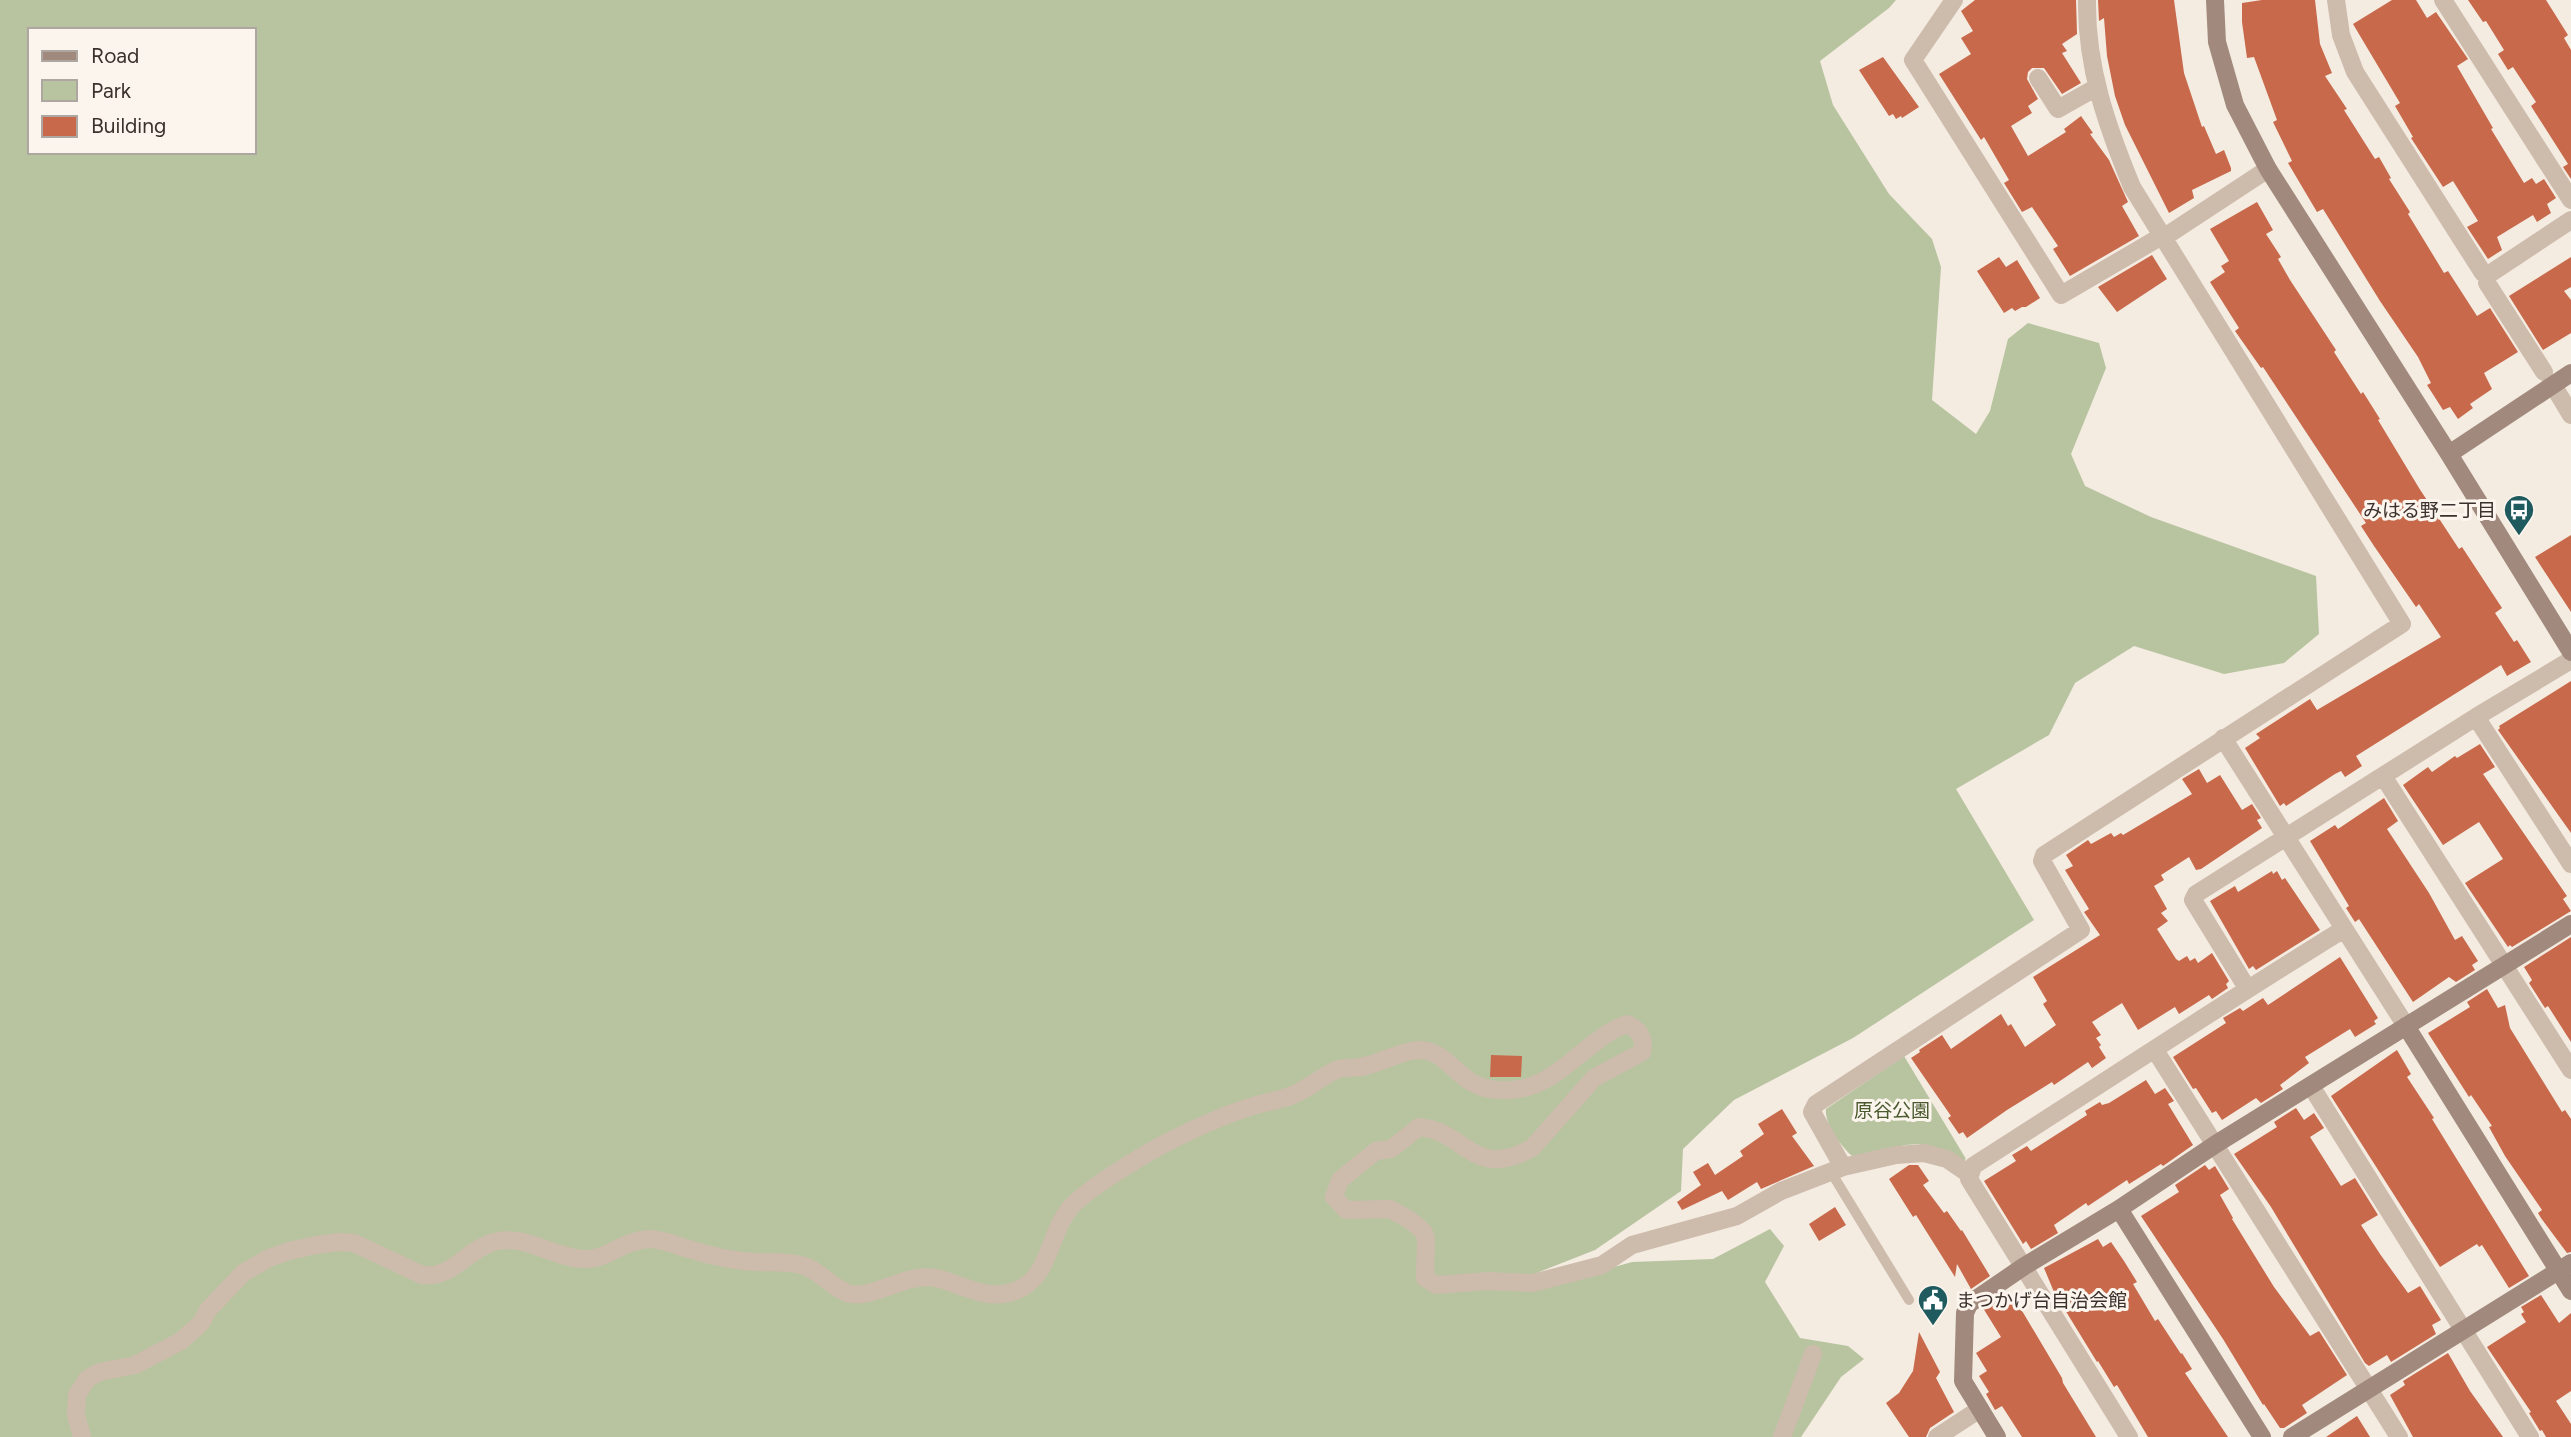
<svg xmlns="http://www.w3.org/2000/svg" width="2571" height="1437" viewBox="0 0 2571 1437" font-family="Figtree,'Noto Sans JP',sans-serif">
	<rect width="100%" height="100%" fill="#f4ebe1"/>
	<path fill="#b8c4a0" fill-rule="evenodd" d="M0,0h1896l-7,8 -69,53 13,44 56,89 43,45 9,28 -9,133 44,34 14,-23 18,-72 20,-16 71,20 7,25 -35,86 14,32 66,31 165,59 3,58 -35,29 -60,11 -90,-28 -59,37 -26,52 -93,54 78,131 -181,118 -119,62 -51,49 -2,42 -86,59 -66,26 -1,15 104,-29 81,-3 57,-30 14,17 -19,36 35,56 48,8 16,13 -23,18 -40,60h-1801zM30,30h224v122h-224z
		M1904,1056l62,103 -3,2 -44,-17 -14,1 -50,13c-12,-8 -31,-34 -29,-49z"/>
	<path fill="#c8694b" d="M1975,0h101l1,34 -15,10 5,7 -5,2 19,30 -19,11 -18,-26h-12l-4,4 -1,7 11,20 -10,7 4,7 -21,13 17,30 38,-24 -2,-3 17,-13 12,17 -3,1 19,26 19,42 -6,4 17,30 -69,40 -17,-27 5,-3 -26,-39 -10,5 -18,-29 5,-3 -25,-43 -3,3 -42,-66 32,-20 -10,-16 12,-7 -12,-20z
		M2098,0h76l10,73 18,54 2,-1 12,28 8,-4 7,18v3l-39,19 2,8 -25,15 -44,-88 -10,-29 -8,-40 -3,-38 -5,3z
		M2262,0h53l5,44 12,29 -7,3 22,33 -3,1 31,49 4,-2 12,21 -2,1 21,33 -2,2 36,59 4,-2 29,45 13,-8 28,44 -34,21 8,16 -22,15 3,4 -15,11 -8,-12 -7,3 -16,-25 4,-2 -13,-26 -38,-56 -57,-92 -6,3 -29,-49 4,-2 -19,-39 4,-2 -23,-63 -7,1 -5,-36v-19z
		M2392,0h24l11,18 9,-6 32,47 -11,7 36,62 -2,1 33,54 8,-5 4,6 8,-5 12,19 -9,6 4,9 -14,9 -4,-7 -36,22 5,13 -14,9 -21,-32 11,-6 -25,-40 -10,6 -32,-49 2,-1 -18,-31 5,-3 -47,-79z
		M2468,0h78l22,35 -4,3 7,12v129l-8,-12 5,-3 -37,-58 5,-4 -23,-35 -5,3 -10,-16 6,-4 -18,-29 -3,1z
		M1883,57l36,50 -17,11 -1,-2 -5,3 -3,-5 -4,2 -30,-46z
		M2257,202l16,28 -7,4 15,23 -3,2 12,21 46,70 -2,2 27,42 2,-2 17,27 -2,1 41,68 40,61 3,-2 40,61 -7,5 19,29 3,-2 14,22 -24,14 -6,-11 -145,91 6,10 -17,11 -4,-6 -6,3 -49,32 -2,-3 -4,3 -35,-58 15,-10 -4,-4 54,-35 7,11 124,-73 -22,-33 -3,3 -42,-61 -13,-20 5,-3 -103,-156 -2,1 -26,-37 4,-3 -29,-46 15,-10 -4,-6 8,-5 -19,-32z
		M2152,255l15,24 -50,33 -19,-25z
		M1999,257l7,10 11,-7 23,38 -14,9h-4l-7,4 -3,-3 -8,5 -27,-42z
		M2571,257v30l-7,4 7,9v33l-28,17 -34,-54z
		M2571,535v77l-36,-55z
		M2571,681v152l-73,-103 2,-2 -1,-2z
		M2480,744l15,23 -12,7 84,122 -4,3 8,12 -59,36 -2,-2 -2,2 -43,-64 38,-24 -24,-37 -36,23 -40,-60 25,-18 4,5 23,-16 2,2z
		M2199,769l8,14 13,-8 22,35 10,-6 9,14 -4,2 5,8 -61,41 -5,1 -7,-13 -28,18 3,5 -10,6 13,23 -6,4 7,8 -11,8 19,30 3,2 8,-5 3,5 5,-3 3,5 14,-10 17,28 -3,3 2,4 -16,11 -3,-4 -30,19 -4,-7 -37,23 -16,-27 -30,19 9,13 -5,3 5,7 -2,2 7,11 -14,10 -4,-6 -34,23 -2,-3 -45,28 -40,28 -4,-6 -4,2 -11,-16 3,-2 -40,-58 9,-6 -1,-2 23,-15 9,14 50,-35 7,12 3,-2 14,23 31,-22 -13,-21 4,-3 -14,-24 67,-42 -16,-23 5,-3 -24,-39 8,-4 -7,-11 22,-15 3,4 20,-11 3,4 7,-4 2,2 69,-41 -10,-15z
		M2384,798l14,23 -11,8 42,64 26,47 7,-4 16,25 -6,4 3,5 -19,12 -7,-5 -36,25 -54,-83 -4,3 -9,-14 3,-2 -39,-65 25,-16 3,4z
		M2272,871l1,3 4,-3 5,9 3,-2 35,52 -64,40 -3,-4 -4,3 -39,-68 25,-15 3,6z
		M2571,937v105l-23,-36 -3,2 -16,-25 3,-3 -8,-13z
		M2340,957l38,61 -4,3 2,3 -21,13 -5,-8 -45,28 4,6 -29,22 3,4 -22,14 -5,-5 -34,22 -6,-9 -4,2 -16,-25 -3,1 -20,-32 53,-34 -3,-5 17,-10 3,3 20,-13 5,7z
		M2487,989l11,19 7,-3 5,23 52,84 3,-2 6,9v133l-4,1 -26,-35 -3,-5 4,-3 -37,-54 -16,-29 3,-1 -21,-31 -2,2 -41,-64 42,-26 -3,-5z
		M2397,1050l14,24 -4,3 27,41 -2,1 97,157 -20,12 -27,-43 -3,2 -2,-3 -37,23 -109,-171z
		M1491,1055l31,1 -1,21h-31z
		M2146,1080l9,14 10,-6 9,13 -6,3 25,41 -30,21 -2,-2 -32,20 -2,-4 -39,26 -2,-3 -32,22 4,8 -27,16 -5,-8 -3,3 -39,-63 32,-20 -4,-6 15,-9 4,5 56,-36 -2,-4 15,-9 2,3 7,-2z
		M2296,1108l8,12 10,-7 10,15 -14,9 31,49 14,-8 23,37 -17,10 19,29 28,39 12,-7 21,34 -9,5 4,9 -45,28 -4,-7 -18,11 -4,-3 -94,-156 -37,-53 43,-27 -3,-5z
		M1782,1109l15,24 -5,3 22,30 -53,23 -4,-7 -29,18 -6,-9 -40,19 -5,-8 24,-17 -8,-13 15,-9 7,12 28,-19 -3,-5 24,-17 -6,-10z
		M1909,1165h9l11,16 -6,4 21,28 3,-2 14,20 1,-1 28,46 -19,13 -14,-25 -2,13 -39,-62 -3,2 -24,-38z
		M2205,1165l4,5 6,-4 14,23 -9,6 13,23 -1,1 42,68 36,49 9,-5 28,44 -45,30 5,8 -23,15h-4l-16,-24 -1,1 -40,-66 -82,-123 38,-24 -4,-7z
		M1835,1207l11,18 -27,16 -10,-17z
		M2098,1239l5,8 8,-5 13,19 13,21 -4,2 22,37 3,-2 23,35 1,-1 10,16 -7,4 43,64h-80l-31,-52 -3,2 -16,-26 -1,1 -43,-70 -10,-24z
		M2012,1294l50,84 1,5 33,54h-74l-20,-31 -7,4 -9,-16 3,-2 -10,-16 8,-5 -11,-18 25,-16 -18,-29 19,-13 3,4z
		M2541,1295l18,28 12,-10v78l-15,10 15,23v13h-25l-4,-7 -2,1 -11,-18 2,-1 -44,-65 39,-25 -5,-8 3,-2 -3,-5z
		M1919,1332l21,40 -4,6 18,34 -24,16 -4,9h-17l-23,-34 13,-10 14,-22z
		M2448,1353l22,38 33,46h-90l-23,-42 15,-10 -2,-4z
		M2357,1416l13,21h-44z"/>
	<g fill="none" stroke-linecap="round" stroke-linejoin="round">
		<path stroke="#cdbbac" stroke-width="10" d="M1831,1172l78,128"/>
		<path stroke="#cdbbac" stroke-width="18" d="M1954,0l-41,60 148,235 94,-55 8,-2 105,-69
			M2336,0l5,35 14,37 128,201 5,2 -1,8 57,89
			M2443,0l128,200
			M2038,78l20,31 39,-22
			M2488,275l83,-55
			M2553,385l18,30
			M2476,717l95,147
			M2223,738l183,288
			M2383,776l188,294
			M2247,988l-54,-88 3,-6 280,-177 95,-57
			M2155,1050l244,387
			M2311,1086l219,351
			M1843,1167l-31,-55 4,-8 265,-174 -39,-69 2,-6 358,-231 -270,-437c-25,-61 -46,-120 -45,-187
			M82,1437l-6,-22 1,-20 10,-16 12,-7 36,-7 46,-24 20,-18 7,-13 35,-37 26,-15 20,-7 27,-6 24,-3 14,1 68,32c31,4 45,-26 72,-33 30,-9 61,17 92,17 23,0 36,-19 64,-20 13,0 27,7 39,10 22,7 45,12 67,13 16,1 33,-1 48,4 17,5 28,23 46,28 24,5 56,-22 86,-16 26,6 51,24 79,13 36,-13 33,-57 55,-83 15,-18 73,-53 96,-65 27,-14 58,-28 87,-37 13,-4 27,-6 40,-11 14,-6 27,-17 41,-24 9,-5 17,-2 26,-4 20,-3 39,-16 59,-17 23,0 35,22 52,32 15,9 36,10 53,6 39,-9 67,-52 103,-64 13,6 18,14 15,28l-48,26 -62,70c-59,33 -66,-17 -113,-21l-28,22 -15,2 -36,29 -6,17 12,13 44,-1 20,11 13,11 3,7 -1,40 11,7 52,-4 45,2 69,-18 30,-20 105,-29 44,-25 62,-24 53,-12 28,-2 23,6 22,15
			M1782,1437l31,-83
			M1937,1437l43,-28
			M2129,1437l-160,-258 4,-13c124,-79 246,-160 371,-237"/>
		<path stroke="#a18a7d" stroke-width="18" d="M2215,0l2,42 18,63 33,64 181,285 122,198
			M2449,454l122,-81
			M2406,1026l165,265
			M2119,1209l143,228
			M1997,1437l-34,-56 2,-68 4,-9 54,-37 96,-58 97,-65 355,-220
			M2292,1437l279,-174"/>
	</g>
	<defs>
		<g id="bus-pin" transform="scale(1.575)"><path d="M0 17L-7.5 6A9.5 9.5 0 1 1 7.5 6Z" fill="#1f5a5e" stroke="#fbf5ee"/><path d="M-5-6H5V4H4V6H2V4H-2V6H-4V4H-5ZM-3.5-4V0h7V-4ZM-3.5 1.2v1.5H-2V1.2ZM2 1.2v1.5H3.5V1.2Z" fill="#fff"/></g>
		<g id="civic-pin" transform="scale(1.575)"><path d="M0 17L-7.5 6A9.5 9.5 0 1 1 7.5 6Z" fill="#1f5a5e" stroke="#fbf5ee"/><path d="M-.6-6.5H3V-4.5H.6V-3L4-1V1h2V6H-6V1h2V-1L-.6-3ZM-1.2 2.5V6h2.4V2.5Z" fill="#fff"/></g>
	</defs>
	<g fill-rule="evenodd">
		<use href="#bus-pin" x="2519" y="510"/>
		<use href="#civic-pin" x="1933" y="1300"/>
	</g>
	<g text-anchor="middle" stroke-width="6" stroke-linejoin="round" paint-order="stroke">
		<g font-size="19" fill="#3b302b" stroke="#fbf5ee" text-anchor="end">
			<text x="2496" y="517">みはる野二丁目</text>
			<text x="1956" y="1307" text-anchor="start">まつかげ台自治会館</text>
		</g>
		<g font-size="19" fill="#4a5a2e" stroke="#fbf5ee">
			<text x="1892" y="1117">原谷公園</text>
		</g>
	</g>
	<rect x="28" y="28" width="228" height="126" fill="#fbf5ee" stroke="#aea6a0" stroke-width="2"/>
	<rect x="42" y="51" width="35" height="10" fill="#a18a7d" stroke="#aea6a0" stroke-width="2"/>
	<text x="91" y="63" font-size="21" fill="#3b302b">Road</text>
	<rect x="42" y="80" width="35" height="21" fill="#b8c4a0" stroke="#aea6a0" stroke-width="2"/>
	<text x="91" y="98" font-size="21" fill="#3b302b">Park</text>
	<rect x="42" y="116" width="35" height="21" fill="#c8694b" stroke="#aea6a0" stroke-width="2"/>
	<text x="91" y="133" font-size="21" fill="#3b302b">Building</text>
</svg>
